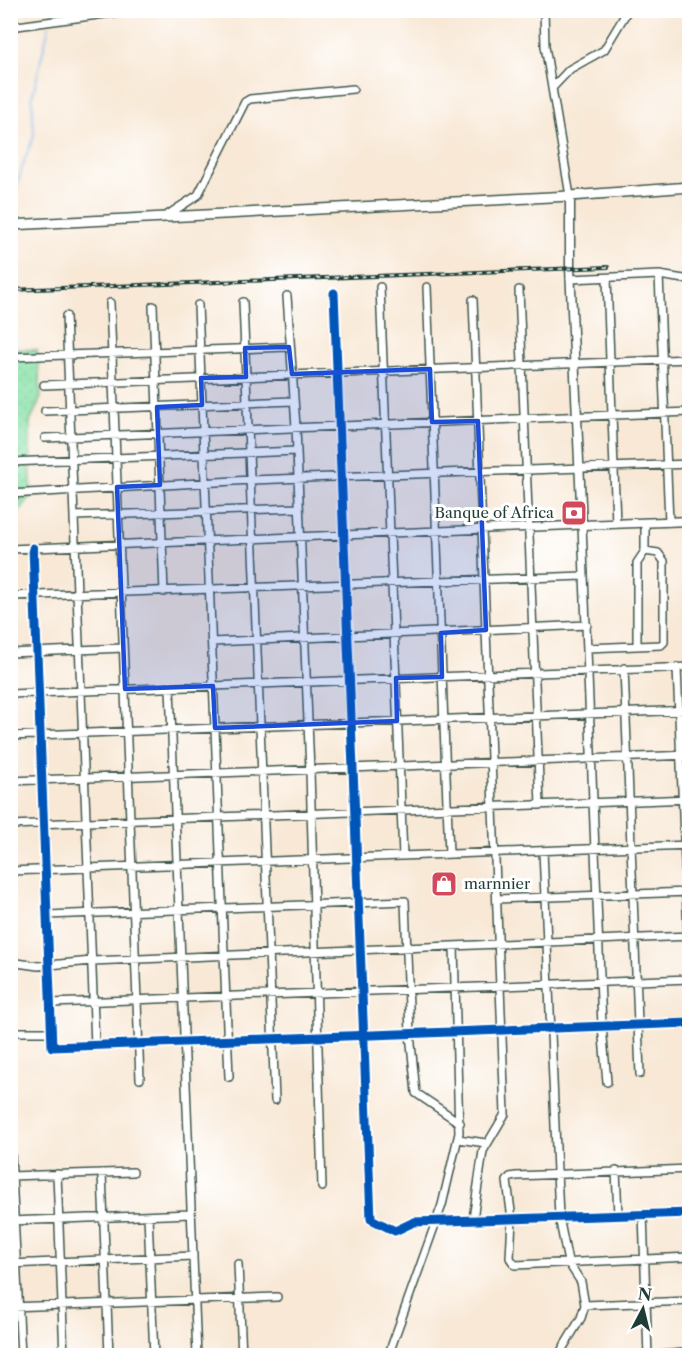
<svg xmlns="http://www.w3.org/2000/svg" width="700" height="1366" viewBox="0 0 700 1366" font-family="'Libre Caslon Text',serif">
	<defs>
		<pattern id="grass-dots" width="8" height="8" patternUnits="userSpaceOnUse" patternTransform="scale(1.5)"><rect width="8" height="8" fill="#87e1a6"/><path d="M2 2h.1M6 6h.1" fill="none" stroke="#74c290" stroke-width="1.8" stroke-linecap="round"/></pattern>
	</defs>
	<rect width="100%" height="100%" fill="#fff"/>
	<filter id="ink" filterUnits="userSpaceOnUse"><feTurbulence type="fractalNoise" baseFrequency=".0167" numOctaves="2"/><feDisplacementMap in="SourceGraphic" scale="12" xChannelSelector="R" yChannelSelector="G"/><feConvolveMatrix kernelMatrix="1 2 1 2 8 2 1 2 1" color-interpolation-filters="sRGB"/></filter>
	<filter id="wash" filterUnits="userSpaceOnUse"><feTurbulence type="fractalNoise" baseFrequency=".008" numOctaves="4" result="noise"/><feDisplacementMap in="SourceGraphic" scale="24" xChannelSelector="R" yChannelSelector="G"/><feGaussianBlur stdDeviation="1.35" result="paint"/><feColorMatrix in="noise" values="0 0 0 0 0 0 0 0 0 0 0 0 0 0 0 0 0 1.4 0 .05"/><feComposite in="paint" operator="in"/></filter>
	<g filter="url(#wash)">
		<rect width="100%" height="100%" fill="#f8e8d5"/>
		<path fill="url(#grass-dots)" stroke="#538f6d" stroke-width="1.5" d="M11,349l26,1 4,47 -11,25 1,74 -20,26z"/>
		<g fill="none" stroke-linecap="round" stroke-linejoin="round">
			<path stroke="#78b0e8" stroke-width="1.5" d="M51,18l2,-8
				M11,222l1,-18 13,-46 9,-22 -2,-38 17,-72
				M11,230l1,56
				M12,294l3,58
				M10,400l6,-38"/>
		</g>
	</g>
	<g filter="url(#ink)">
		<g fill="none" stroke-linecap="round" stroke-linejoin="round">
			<g stroke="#40574c" stroke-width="10">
				<path id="minor" d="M544,10l1,36 25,150
					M10,27l124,-17
					M552,88l18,-19 34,-19 24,-40
					M166,216l32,-21 47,-93 5,-3 103,-10
					M659,275l10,247
					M607,278l9,246
					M570,279l89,-4 31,5
					M380,287l23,569
					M427,287l22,567
					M519,290l21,515
					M334,293l37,926 24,12 19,-9 276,-9
					M287,296l9,131 14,344 12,416
					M243,302l32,798
					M110,303l30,776
					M198,305l31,772
					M153,306l11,286
					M66,316l29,729
					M10,357l279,-10
					M44,385l646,-26
					M45,411l248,-10
					M45,438l645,-26
					M10,462l287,-11
					M10,494l241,-14 439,-16
					M74,516l225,-8
					M33,548l19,499 638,-24
					M10,549l572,-24 20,501 5,56
					M10,596l574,-20
					M212,642l375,-17
					M637,646v-83l8,-12v-28
					M587,648l74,-3 3,-3v-81l-6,-8 -13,-2
					M10,653l113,-5
					M677,667l13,318
					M624,668l16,406
					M170,688l27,668
					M10,694l680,-27
					M10,736l680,-26
					M10,781l680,-26
					M10,825l680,-26
					M543,851l16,366 9,45 13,20 4,23 -4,13 -23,38
					M10,871l680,-26
					M497,899l192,-7
					M47,915l358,-14 5,133 6,59 44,30
					M10,962l28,4 54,-5 598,-25
					M51,1003l639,-24
					M10,1032h42
					M458,1139l28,4
					M11,1154l10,202
					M690,1169l-174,7 -6,1 -3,4 5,38 -2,39 5,7 175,-8
					M616,1171l2,44
					M102,1173l7,183
					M57,1174l7,182
					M10,1176l123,-4
					M643,1214l5,142
					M148,1216l6,140
					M473,1219l10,-68 22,-37 -32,-814
					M10,1221l181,-7
					M10,1264l183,-8
					M238,1264l4,92
					M585,1305l105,-4
					M10,1307l267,-10
					M388,1356l54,-151 17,-72 -5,-187"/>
			</g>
			<g stroke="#40574c" stroke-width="11">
				<path id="major" d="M570,196v72l12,257 108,-4
					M653,1356l37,-3"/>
			</g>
			<g stroke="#40574c" stroke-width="12">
				<path id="highway" d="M10,225l560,-29 120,-9"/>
			</g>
			<use href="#minor" stroke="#fff" stroke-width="7"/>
			<use href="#major" stroke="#fff" stroke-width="8"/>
			<use href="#highway" stroke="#fff" stroke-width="9"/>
			<g stroke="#1f3d34" stroke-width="4">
				<path id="rail" d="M10,290l598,-23"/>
			</g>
			<use href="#rail" stroke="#fff" stroke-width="1.5" stroke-dasharray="4.5" stroke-linecap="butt"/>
			<g stroke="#fff" stroke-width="13">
				<path id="cycleway" d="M334,293l37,926 24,12 19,-9 276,-9
					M33,548l19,499 638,-24"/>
			</g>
			<use href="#cycleway" stroke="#0057b8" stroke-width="9"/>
		</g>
	</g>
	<path fill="#1d4ed8" fill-opacity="0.2" stroke="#1d4ed8" stroke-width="4.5" stroke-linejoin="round" d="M289,347l3,27 138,-5 2,53 46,-1 8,209 -45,3 1,44 -46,1 1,43 -182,7 -2,-42 -88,3 -8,-202 43,-2 -3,-78 45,-2 -1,-27 45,-1 -1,-29z"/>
	<defs>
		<g id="bank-square" transform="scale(1.35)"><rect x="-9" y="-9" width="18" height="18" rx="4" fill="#d1495b" stroke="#fff"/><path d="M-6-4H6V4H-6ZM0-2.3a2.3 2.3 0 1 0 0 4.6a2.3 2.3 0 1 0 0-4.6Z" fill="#fff"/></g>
		<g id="shop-square" transform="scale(1.35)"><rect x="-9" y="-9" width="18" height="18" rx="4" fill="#d1495b" stroke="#fff"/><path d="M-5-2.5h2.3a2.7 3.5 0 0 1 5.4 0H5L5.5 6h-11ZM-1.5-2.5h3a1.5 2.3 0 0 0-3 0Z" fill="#fff"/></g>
	</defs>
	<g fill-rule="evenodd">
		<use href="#bank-square" x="574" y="513"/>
		<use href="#shop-square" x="444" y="884"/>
	</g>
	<g text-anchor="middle" stroke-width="6" stroke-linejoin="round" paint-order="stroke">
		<g font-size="15" fill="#1f3d34" stroke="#fff" text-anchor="end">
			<text x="554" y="518">Banque of Africa</text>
			<text x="464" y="889" text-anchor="start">marnnier</text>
		</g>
	</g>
	<rect width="700" height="1366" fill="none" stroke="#fff" stroke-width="36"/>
	<g transform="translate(643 1309) rotate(7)" stroke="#ffffff" stroke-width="4.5" paint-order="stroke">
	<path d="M0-4.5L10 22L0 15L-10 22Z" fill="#1f3d34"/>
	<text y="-9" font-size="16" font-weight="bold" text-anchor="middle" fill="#1f3d34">N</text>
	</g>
</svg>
